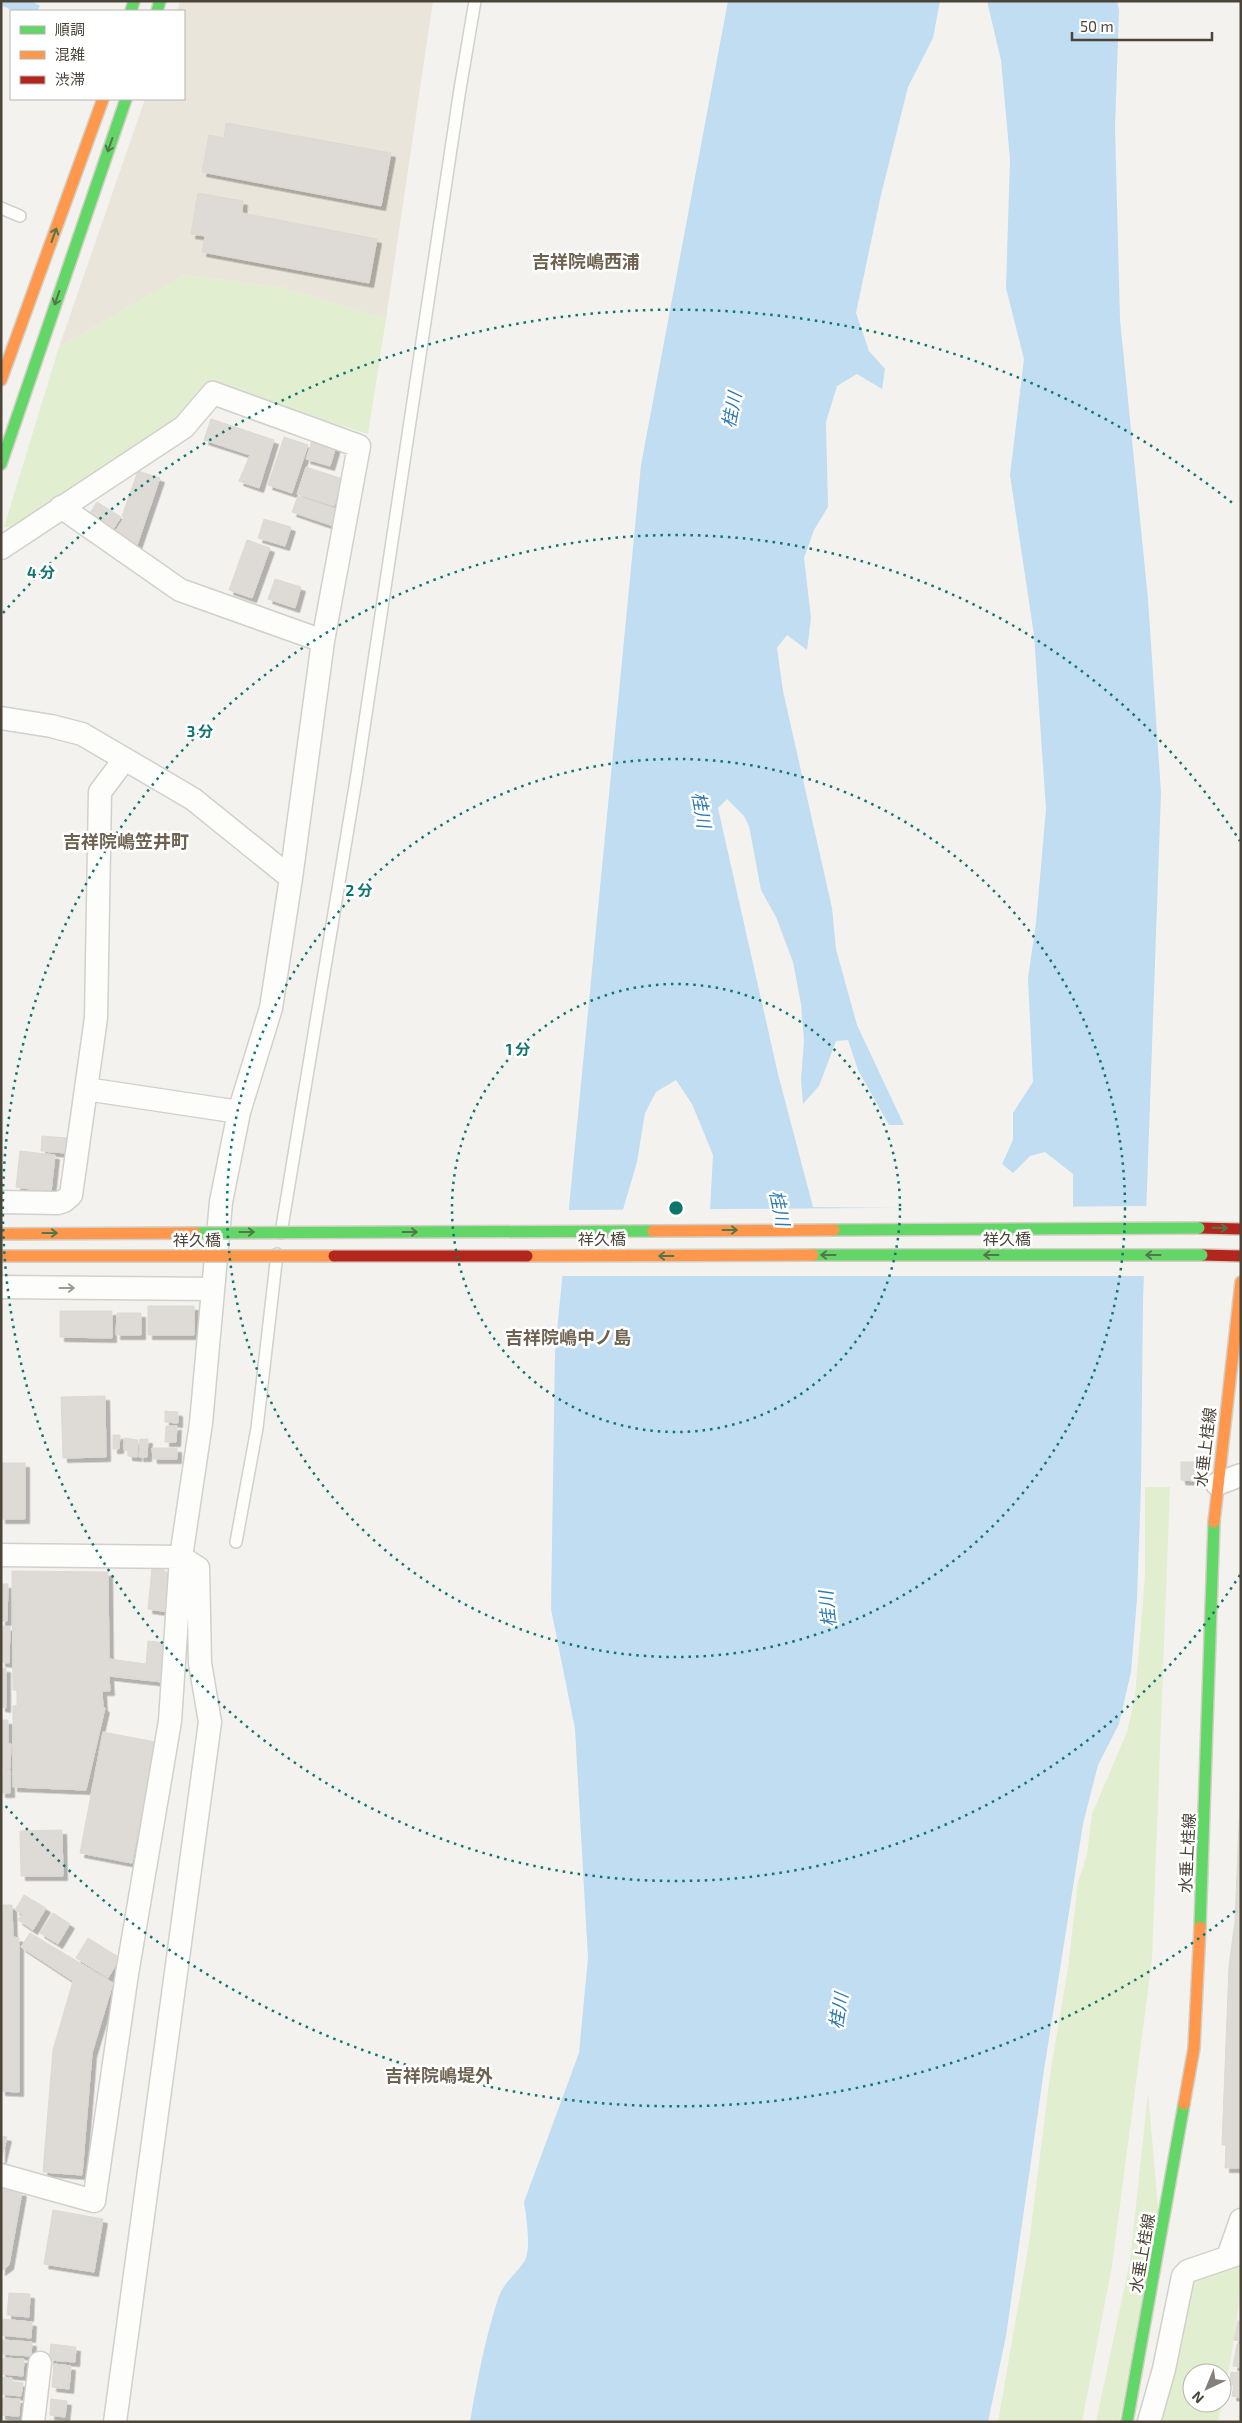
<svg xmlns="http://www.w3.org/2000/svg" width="1242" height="2423" viewBox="0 0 1242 2423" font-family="'Exo 2','Noto Sans JP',sans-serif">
	<defs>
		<filter id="shadow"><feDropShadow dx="4.5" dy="4.5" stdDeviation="0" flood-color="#0004"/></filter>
	</defs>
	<rect width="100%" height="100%" fill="#f4f2ee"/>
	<path fill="#eae5da" d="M180,1h253l-47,318 -101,-31 -101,-13 -125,72 86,-248h39v-88h-7z"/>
	<path fill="#e1eecf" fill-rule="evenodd" d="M184,275l101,13 101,31 -18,115 -160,-50 -37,41 -157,102h-10l55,-180z
		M1145,1487h25l-18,473 -40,306 -30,156h-84l31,-179 22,-175 17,-100 10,-86 9,-27 5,-41 35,-82 8,-35 10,-120z
		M1148,2093l11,125 -40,204h-23l34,-161z
		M1241,2261c0,52 -12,110 -23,161h-59l31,-138 9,-8zM1192,2373h30v30h-30z"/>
	<path fill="#c0ddf1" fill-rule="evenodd" d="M1,1h31l8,5 -3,5h-23l-13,-6z
		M728,1h212l-7,37 -25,49 -28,112 -24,114 13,38 16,18 -3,20 -25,-15 -20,12 -11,36 2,85 -14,23 -10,28 7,60 -4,32 -20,-15 -10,13 6,43 49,217 4,41 21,76 47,100h-15l-31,-55 -10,-30 -12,1 -17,45 -16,18 -2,-24 3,-39 -3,-37 -8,-42 -17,-45 -15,-27 -12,-64 -5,-10 -17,-17 -9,9 60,266 35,133 260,3v-36l-28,-22 -15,4 -17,17 -11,-9 11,-24v-27l20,-31 -5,-104 8,-55 10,-114 -12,-174 -24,-160 14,-116 -18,-71 4,-129 -9,-99 -14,-59h130l2,9 -4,117 5,193 28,279 13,194 -18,508 -2,185 -4,113 -6,73 -12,52 -21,41 -15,59 -39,246 -38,266 -18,86h-518c7,-41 15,-83 28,-123 5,-16 17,-24 26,-37 8,-11 2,-47 0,-60l55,-149 9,-95 -13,-229 -24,-120 4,-257 86,-887zM676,1080l16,24 21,51 -3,56 -88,2 15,-51 8,-49 11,-21z"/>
	<path fill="#f4f2ee" d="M1148,1206l-2,70h-586l6,-66z"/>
	<path fill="#dedbd6" stroke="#dcd9d4" filter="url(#shadow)" d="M226,123l165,30 -10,53 -179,-34 7,-37 15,3z
		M198,193l45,8 -1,12 135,26 -8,44 -167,-31 3,-16 -14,-2z
		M211,419l63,21 -15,48 -20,-7 11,-26 -46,-15z
		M284,437l24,8 -16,48 -24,-8z
		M313,438l23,8 -6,20 -24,-7z
		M306,467l37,12 -9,27 -37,-12z
		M138,471l22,7 -24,70 -22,-15 10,-15 -2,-2z
		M298,496l41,14 -6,16 -41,-14z
		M97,502l24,15 -9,14 -24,-15z
		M264,519l27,8 -6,19 -27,-8z
		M247,540l23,8 -18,50 -23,-8z
		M275,579l26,8 -6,21 -27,-9z
		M42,1136l25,2 -1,15 -25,-2z
		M20,1151l35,4 -4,37 -35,-5z
		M148,1306h46v29h-46z
		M60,1311h52v27l-52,-1z
		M117,1313h24v22h-25z
		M105,1396l1,61 -43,1 -2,-61z
		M165,1411l13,1v11l-13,-1z
		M166,1426h11l-1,16h-11z
		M113,1435h7l-1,14h-6z
		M124,1438l14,2 -1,17 -9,-1v-5l-4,-1z
		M140,1439h8l-1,18h-8z
		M152,1448h25v11h-24z
		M1181,1462h17l-1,19 -16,-1z
		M1,1463h24v56h-24z
		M152,1568h10l10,12 -3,32 -21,-3z
		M12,1571l96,1 1,87 37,5 2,-23 17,2 -3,39 -53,-6 1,15h-8l1,16 2,1 -19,82 -73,-3v-81h4v-16h-4z
		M1,1584h7l-1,37h-6z
		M1,1626l9,1 -1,36 -8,-1z
		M1,1668h5v40l-5,-1z
		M1,1720h7v24l-7,-1z
		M103,1732l52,10 -23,121 -52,-10z
		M1,1744h10l-1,25h-9z
		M1,1770h9v23h-9z
		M1241,1778v188h-12l6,-45z
		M62,1830l1,46h-42l-1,-45z
		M24,1895l22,13 -13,22 -15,-10 4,-6 -7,-4z
		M1,1905h11l1,32 6,1v154l-18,-1z
		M53,1913l17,11 -12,20 -18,-11z
		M30,1933l83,50 -21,70 -10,122 -39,-3 10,-122 20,-69 -52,-34z
		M88,1938l32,20 -12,20 -32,-20z
		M1229,1966h12v202h-16l1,-23h-4z
		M1,2136l6,1 -6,24z
		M1,2189l21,3 -13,73 -8,6z
		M53,2210l50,9 -9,53 -50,-8z
		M9,2293l21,1 -1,23 -22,-2z
		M1,2319l31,3 -1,16 -30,-3z
		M1238,2321h3v20l-7,-1z
		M2,2340l30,2 -1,14 -30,-2z
		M51,2344l25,3 -1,15 -26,-2z
		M1237,2344h4v23l-8,-1z
		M2,2358l22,1 -1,17 -22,-2z
		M54,2364l17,2 -2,23 -17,-2z
		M1231,2372l10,1v25l-9,-2 2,-11 -5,-1z
		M1,2377l11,1v4l11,1 -2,13 -20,-2z
		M1,2398l19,1 -1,17 -18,-1z
		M51,2399l16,2 -2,16 -15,-2z"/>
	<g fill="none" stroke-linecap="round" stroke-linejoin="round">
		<g stroke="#d2d0cb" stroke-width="14">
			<path id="lane" d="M1,208l19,8
				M281,1233l76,-459 103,-685 15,-88
				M236,1542l21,-114 20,-174"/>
		</g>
		<g stroke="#d2d0cb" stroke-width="25">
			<path id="street" d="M61,507l119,83 143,51
				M1,548l183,-121 29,-34 146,53 -36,195 -32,237 -20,130 -32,104 -18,90 -20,221 -20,134 -11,164 -43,253 -33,227 -93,-26
				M1,718l50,8 31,8 111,65 98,79
				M86,1089l153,23
				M1,1202l57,1 6,-2 7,-6 25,-177 4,-226 24,-32
				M1,1287l212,2
				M1217,1484l24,-9
				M1,1555l180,2 17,11 2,95 10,59 -95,700
				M1228,2257l13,-37
				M33,2422l7,-59
				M1149,2422l15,-53 19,-93 5,-5 53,-18"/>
		</g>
		<g stroke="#d3cfc5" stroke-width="14">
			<path id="fast" d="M131,11l3,-10
				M157,11l3,-10
				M1,464l125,-365
				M1200,1927l14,-405
				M1127,2422l57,-318"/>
		</g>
		<g stroke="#d3cfc5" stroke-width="14">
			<path id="slow" d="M1,380l102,-281
				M1214,1522l27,-240
				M1184,2104l10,-56 6,-121"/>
		</g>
		<g stroke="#d3cfc5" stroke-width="14">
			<path id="jam" d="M1199,1228l42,1
				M1202,1255l39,1"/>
		</g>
		<use href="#lane" stroke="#fdfdfc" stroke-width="11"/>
		<use href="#street" stroke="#fdfdfc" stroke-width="22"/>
		<use href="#fast" stroke="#63d668" stroke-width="11"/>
		<use href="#slow" stroke="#ff974d" stroke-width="11"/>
		<use href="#jam" stroke="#b3261e" stroke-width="11"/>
		<g stroke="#d3cfc5" stroke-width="14" stroke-linecap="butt">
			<path id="fast-bridge" d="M834,1230l365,-2
				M195,1233l458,-2
				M813,1255h389"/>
		</g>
		<g stroke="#d3cfc5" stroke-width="14" stroke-linecap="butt">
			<path id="slow-bridge" d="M653,1231l181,-1
				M1,1234l194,-1
				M1,1256h333
				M527,1256l286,-1"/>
		</g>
		<g stroke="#d3cfc5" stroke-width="14" stroke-linecap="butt">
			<path id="jam-bridge" d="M334,1256h193"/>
		</g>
		<use href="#fast-bridge" stroke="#63d668" stroke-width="11"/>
		<use href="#slow-bridge" stroke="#ff974d" stroke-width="11"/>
		<use href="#jam-bridge" stroke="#b3261e" stroke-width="11"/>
	</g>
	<defs><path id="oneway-shaft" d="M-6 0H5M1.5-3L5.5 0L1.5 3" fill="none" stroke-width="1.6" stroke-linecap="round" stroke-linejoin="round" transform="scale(1.25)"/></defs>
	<g stroke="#537749">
		<use href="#oneway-shaft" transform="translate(110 145) rotate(109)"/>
		<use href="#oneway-shaft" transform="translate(54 235) rotate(-70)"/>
		<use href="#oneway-shaft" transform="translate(57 298) rotate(109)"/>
		<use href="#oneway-shaft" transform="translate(1220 1228) rotate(1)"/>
		<use href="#oneway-shaft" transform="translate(730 1230)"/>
		<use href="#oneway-shaft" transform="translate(247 1232)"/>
		<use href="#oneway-shaft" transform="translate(410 1232)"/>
		<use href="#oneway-shaft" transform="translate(50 1233)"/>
		<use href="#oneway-shaft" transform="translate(828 1255) rotate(180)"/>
		<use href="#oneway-shaft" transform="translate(991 1255) rotate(180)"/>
		<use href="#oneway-shaft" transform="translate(1153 1255) rotate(180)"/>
		<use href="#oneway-shaft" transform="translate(666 1256) rotate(180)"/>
	</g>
	<use stroke="#9b9791" href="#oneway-shaft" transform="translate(67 1288)"/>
	<g fill="none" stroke="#0f766e" stroke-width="2.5" stroke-dasharray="2.5 5">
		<circle cx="676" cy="1208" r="224"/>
		<circle cx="676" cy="1208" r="449"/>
		<path d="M1240 1575A673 673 0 1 1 1240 841"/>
		<path d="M1235 1911A898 898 0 0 1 3 1803M3 613A898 898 0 0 1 1235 505"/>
	</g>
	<g text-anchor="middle" stroke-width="5" stroke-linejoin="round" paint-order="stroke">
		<g font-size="16" fill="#4b4439" stroke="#fff">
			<text x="602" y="1245">祥久橋</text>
			<text x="1007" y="1245">祥久橋</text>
			<text x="197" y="1246">祥久橋</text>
			<text transform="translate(1205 1447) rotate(-83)" y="6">水垂上桂線</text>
			<text transform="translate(1187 1853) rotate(-87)" y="6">水垂上桂線</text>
			<text transform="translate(1142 2253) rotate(-80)" y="6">水垂上桂線</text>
		</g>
		<g font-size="18" font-weight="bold" fill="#6e6250" stroke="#fff">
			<text x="586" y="268">吉祥院嶋西浦</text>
			<text x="126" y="848">吉祥院嶋笠井町</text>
			<text x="568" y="1344">吉祥院嶋中ノ島</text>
			<text x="439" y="2082">吉祥院嶋堤外</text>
		</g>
		<g font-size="18" font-style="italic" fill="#2e7ab2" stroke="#fff">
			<text transform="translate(732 410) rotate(-79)" y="6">桂川</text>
			<text transform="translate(701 810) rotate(80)" y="6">桂川</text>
			<text transform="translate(779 1208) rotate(78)" y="6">桂川</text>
			<text transform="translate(828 1609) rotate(-96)" y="6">桂川</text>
			<text transform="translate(839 2011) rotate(-81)" y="6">桂川</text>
		</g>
	</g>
	<circle cx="676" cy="1208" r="8" fill="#0f766e" stroke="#fff" stroke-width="2.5"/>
	<g font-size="15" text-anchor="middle" font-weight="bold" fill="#0f766e" stroke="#fff" stroke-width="5" stroke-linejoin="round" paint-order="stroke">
		<text x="41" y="578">4 分</text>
		<text x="200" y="737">3 分</text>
		<text x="359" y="896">2 分</text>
		<text x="518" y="1055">1 分</text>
	</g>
	<rect width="1242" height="2423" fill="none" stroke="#4b4439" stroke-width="5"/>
	<rect x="10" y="10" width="175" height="90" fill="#ffffff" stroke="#b7b4b0"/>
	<rect x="20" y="26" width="25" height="8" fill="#63d668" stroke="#b7b4b0"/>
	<text x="55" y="35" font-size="15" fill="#4b4439">順調</text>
	<rect x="20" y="51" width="25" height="8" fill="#ff974d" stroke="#b7b4b0"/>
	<text x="55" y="60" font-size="15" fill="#4b4439">混雑</text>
	<rect x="20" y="76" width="25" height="8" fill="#b3261e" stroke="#b7b4b0"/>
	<text x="55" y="85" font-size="15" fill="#4b4439">渋滞</text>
	<g transform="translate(1207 2388) rotate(224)"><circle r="24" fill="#ffffff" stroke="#b7b4b0"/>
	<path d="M0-4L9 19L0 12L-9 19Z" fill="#868178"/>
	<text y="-8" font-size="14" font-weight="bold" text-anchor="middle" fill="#4b4439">N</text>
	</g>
	<path d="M1072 32v8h140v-8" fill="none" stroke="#4b4439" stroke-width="2.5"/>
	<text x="1080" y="32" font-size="15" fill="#4b4439" stroke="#ffffff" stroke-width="4" paint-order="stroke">50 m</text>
</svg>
